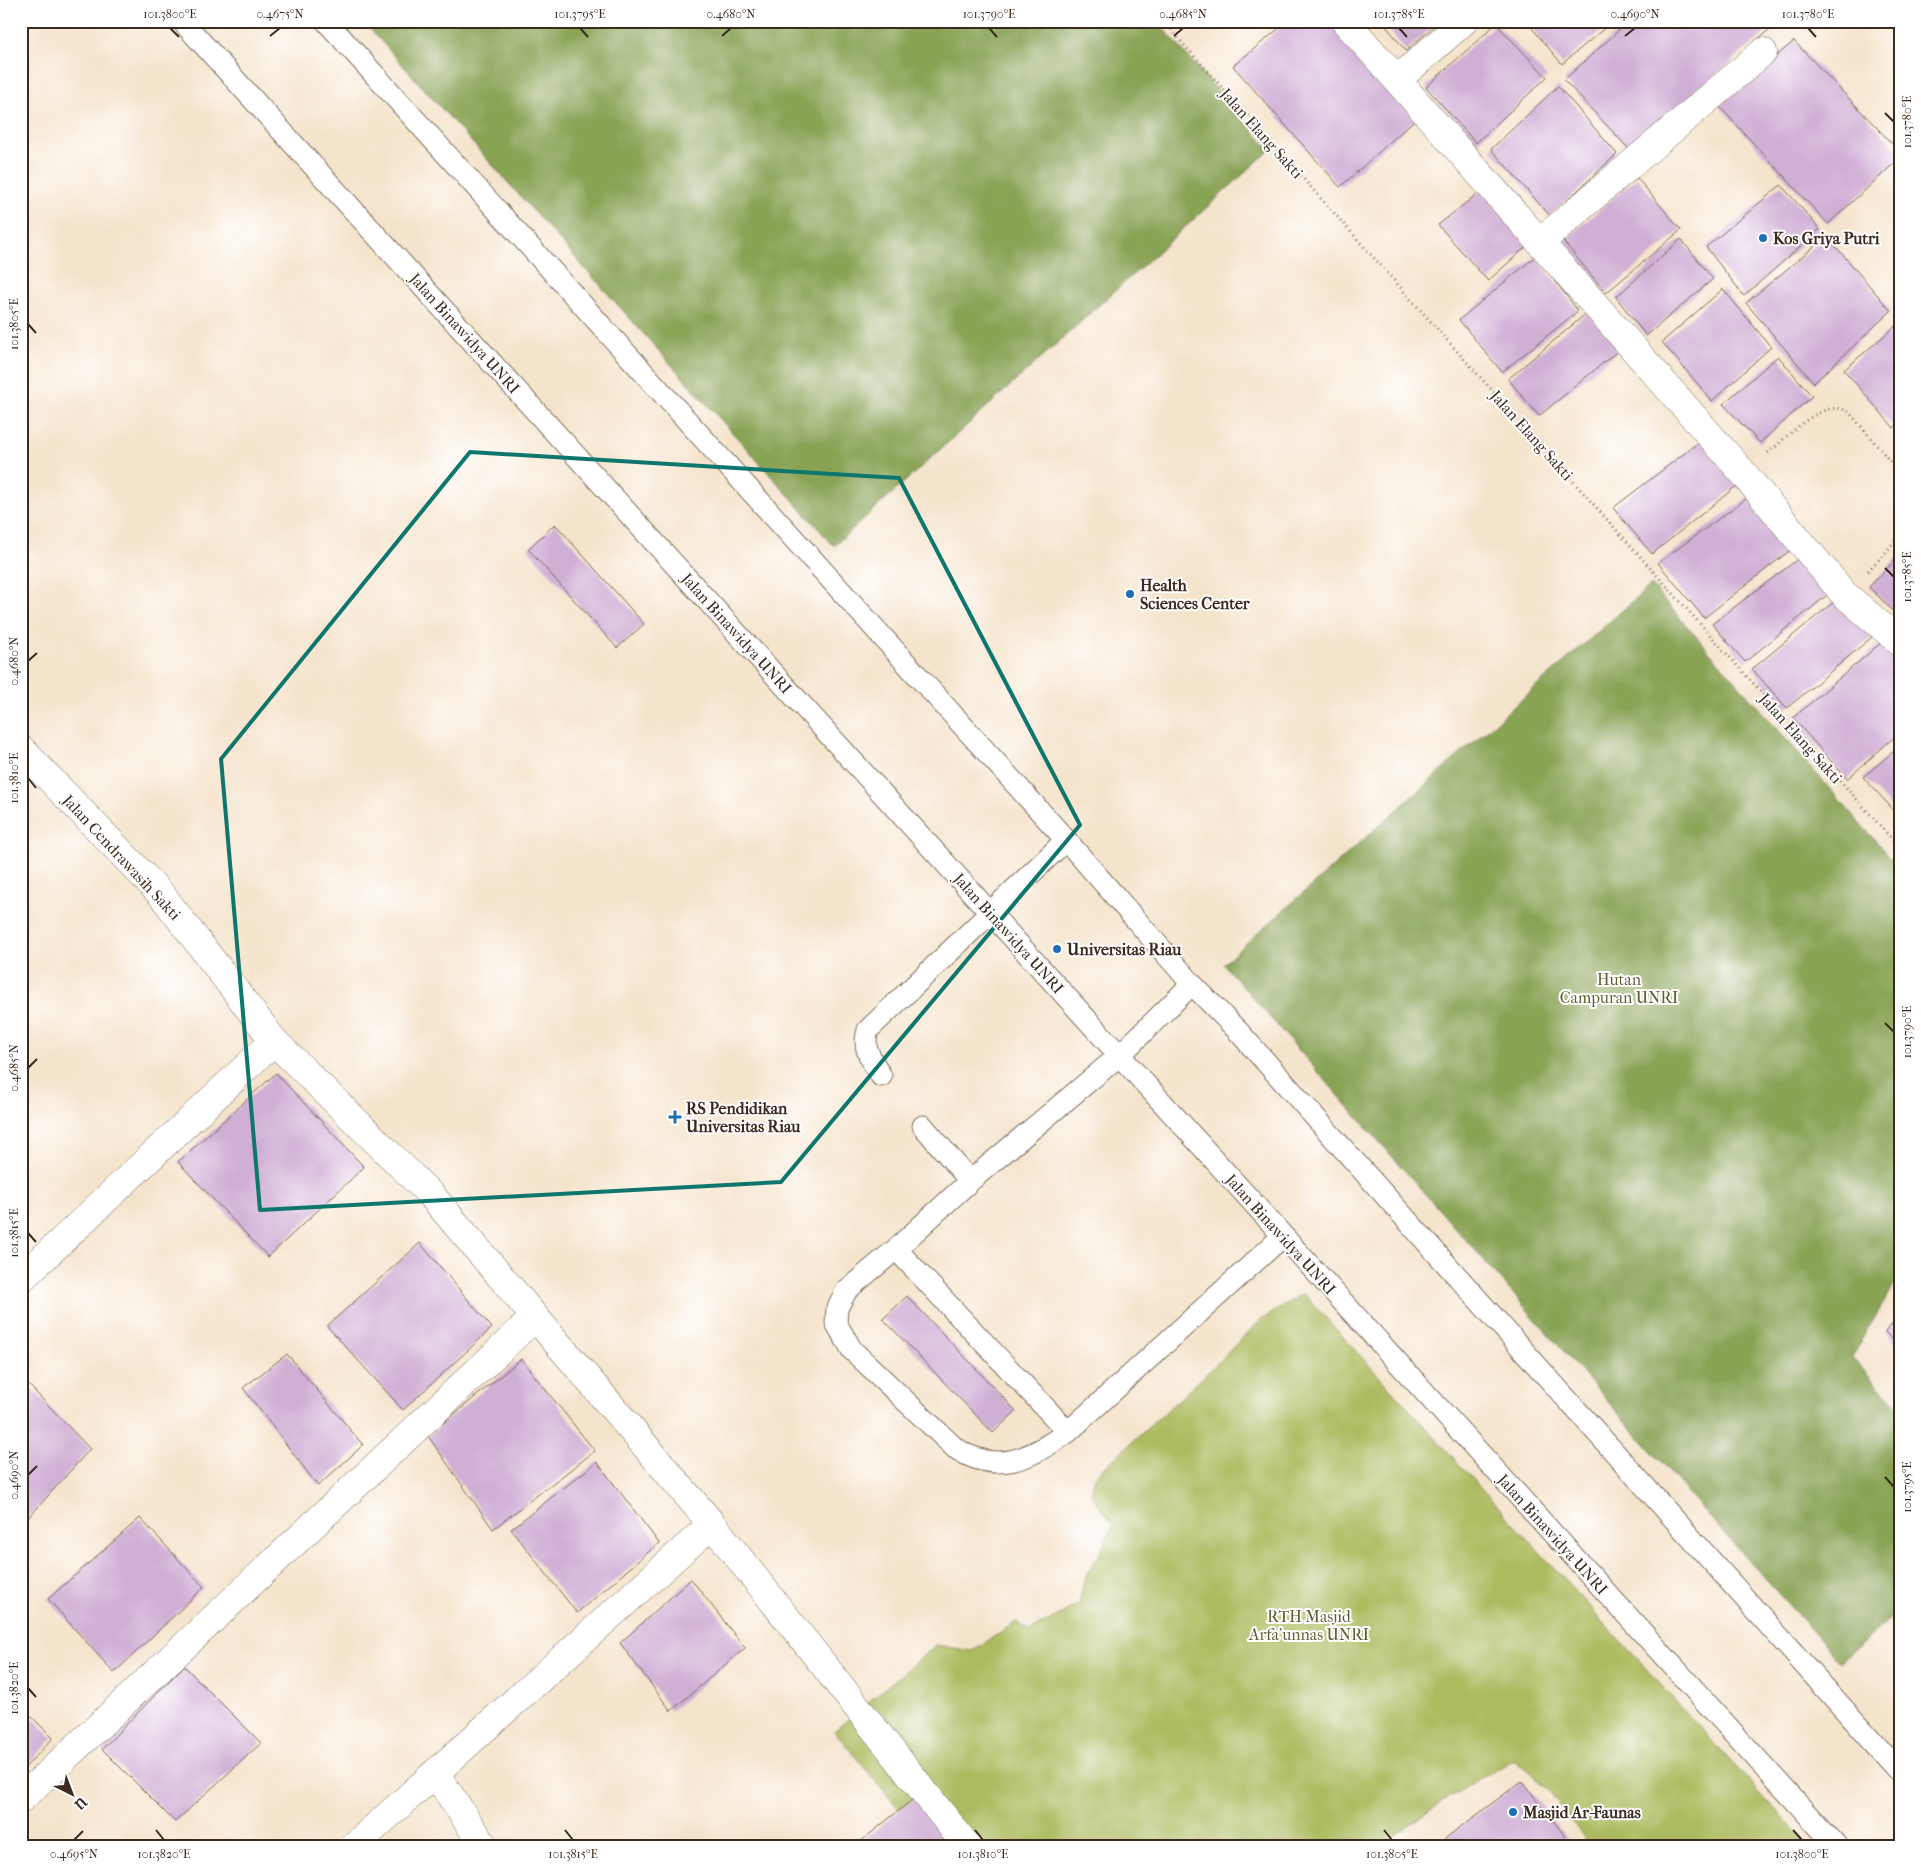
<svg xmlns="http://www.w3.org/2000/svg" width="1921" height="1867" viewBox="0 0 1921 1867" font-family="'IM FELL French Canon',serif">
	<rect width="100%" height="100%" fill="#fff"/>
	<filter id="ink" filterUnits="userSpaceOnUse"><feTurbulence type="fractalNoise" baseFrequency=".02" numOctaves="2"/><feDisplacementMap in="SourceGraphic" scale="10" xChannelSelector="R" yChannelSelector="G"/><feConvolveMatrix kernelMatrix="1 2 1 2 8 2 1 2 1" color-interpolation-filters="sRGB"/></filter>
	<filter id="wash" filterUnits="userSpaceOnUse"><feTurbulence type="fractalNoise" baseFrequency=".0096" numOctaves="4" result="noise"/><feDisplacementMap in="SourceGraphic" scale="20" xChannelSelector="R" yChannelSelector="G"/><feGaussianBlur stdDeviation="1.12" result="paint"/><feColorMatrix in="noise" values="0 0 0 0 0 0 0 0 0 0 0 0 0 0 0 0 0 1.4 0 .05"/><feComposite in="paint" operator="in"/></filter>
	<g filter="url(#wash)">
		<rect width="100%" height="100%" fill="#f5e4cc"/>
		<path fill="#acbb5e" stroke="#74723e" d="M1303,1293l505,553h-218l-41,-56 -36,-31 -70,42 -54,39 -5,6h-454l-96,-115 102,-86 36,6 44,-29 14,9 49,-27 6,-27 16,-26 12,-27 -22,-30 4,-18 103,-94 62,-61z"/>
		<path fill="#89a355" stroke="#62663a" d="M363,21h794l113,129 -436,396z
			M1651,585l249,284v407l-49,81 49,51v202l-60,52 -136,-151 -481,-547z"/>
		<g id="blocks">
			<path fill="#d0afd5" d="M1288,21h48l83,95 -79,71 -107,-121z
				M1382,21h57l-33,30z
				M1526,21h87l-51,43z
				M1629,21h136l6,7 -142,121 -65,-69z
				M1496,24l51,53 -71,66 -50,-56z
				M1794,41l106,111v6l-72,66 -109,-118z
				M1558,86l59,68 -67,62 -59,-67z
				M1637,178l44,52 -75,63 -43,-52z
				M1781,185l39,44 -76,67 -38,-49z
				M1482,190l45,56 -39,35 -50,-56z
				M1827,236l64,75 -77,72 -68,-80z
				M1681,239l32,40 -67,57 -30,-39z
				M1536,256l42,55 -76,61 -43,-52z
				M1723,289l48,58 -59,54 -50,-59z
				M1588,312l32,37 -81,67 -31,-37z
				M1900,322v100l-6,6 -50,-58z
				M1778,356l34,40 -52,47 -37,-39z
				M1703,439l36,45 -87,70 -39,-46z
				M1750,496l43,52 -89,70 -46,-55z
				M555,524l89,100 -27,24 -89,-99z
				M1900,555v63l-31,-31z
				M1802,556l29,36 -86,70 -33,-38z
				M1836,600l36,37 -85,71 -35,-39z
				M1883,641l17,14v77l-53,47 -54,-61z
				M1900,746v71l-37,-40z
				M276,1073l88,94 -96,90 -90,-95z
				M420,1243l72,85 -89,82 -76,-84z
				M907,1296l109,115 -23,22 -110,-114z
				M1900,1316v32l-15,-16z
				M287,1354l76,91 -45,41 -75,-98z
				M521,1359l74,92 -102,78 -65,-93z
				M24,1380l66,69 -69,77v-144z
				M597,1462l62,81 -82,70 -66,-84z
				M140,1518l64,69 -90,86 -66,-74z
				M691,1579l54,69 -74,63 -51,-68z
				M184,1666l77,77 -86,79 -73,-73z
				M21,1706l32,32 -32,34z
				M1522,1781l51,65h-132l-2,-3z
				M913,1799l40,47h-98z"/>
		</g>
	</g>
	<g filter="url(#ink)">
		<use href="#blocks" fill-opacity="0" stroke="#7c6b5b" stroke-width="1"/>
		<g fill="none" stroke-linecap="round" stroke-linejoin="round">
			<g stroke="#7c6b5b" stroke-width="23">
				<path id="service" d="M182,21l1654,1825
					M326,21l740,819 126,144 46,47 662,741
					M1192,984l-72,71 -150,126 -74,68 -49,41 -10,18 -1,15 16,27 103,98c43,28 75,10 113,-16l215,-196
					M881,1076c-10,-18 -19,-26 -13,-46l198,-190
					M923,1126l47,55
					M896,1249l172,183"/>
			</g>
			<g stroke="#7c6b5b" stroke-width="29">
				<path id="minor" d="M1345,21l399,453 100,120 56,48
					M1397,80l67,-59
					M1540,242l223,-190
					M21,749l140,145 113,147 158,155 103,121
					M21,1279l253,-238
					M435,1773l49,73
					M21,1799l514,-482 177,207 255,322
					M354,1846l358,-322"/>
			</g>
			<path stroke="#7c6b5b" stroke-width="3" stroke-dasharray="1 4" stroke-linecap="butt" d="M1166,21l11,16 723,811
				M1768,453c20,-16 55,-57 81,-41l51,61
				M1868,571l20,-21 12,-17"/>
			<use href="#service" stroke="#fff" stroke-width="21"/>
			<use href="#minor" stroke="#fff" stroke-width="28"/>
		</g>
	</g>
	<path fill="none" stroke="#0f766e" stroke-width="4" stroke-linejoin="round" d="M470,452l429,26 181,347 -299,357 -521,28 -39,-451z"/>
	<path fill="none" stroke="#3b2a1e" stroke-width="2" d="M170,28l9,9M580,28l8,9M989,28l8,9M1399,28l8,9M1808,28l8,9M270,36l10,-8M722,36l9,-8M1174,36l9,-8M1625,36l10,-8M1885,113l9,9M28,324l8,9M1885,568l9,9M28,661l9,-8M28,778l8,10M1885,1023l9,9M28,1068l9,-9M28,1233l8,9M28,1475l9,-9M1885,1477l9,10M28,1688l8,9M156,1830l8,10M565,1830l8,10M975,1830l8,10M1384,1830l8,10M1793,1830l9,10M74,1840l9,-9"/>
	<g fill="#1f6fb2" stroke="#fff" stroke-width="2">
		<circle cx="1763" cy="238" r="5"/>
		<circle cx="1130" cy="594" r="5"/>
		<circle cx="1057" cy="949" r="5"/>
		<path d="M672.5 1109.5h5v5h5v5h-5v5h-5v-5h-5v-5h5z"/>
		<circle cx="1513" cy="1812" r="5"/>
	</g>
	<g text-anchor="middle" stroke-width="4" stroke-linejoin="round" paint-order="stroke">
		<g font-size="16" fill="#3b2a1e" stroke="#fff">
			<text transform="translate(1262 133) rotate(48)" y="6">Jalan Elang Sakti</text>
			<text transform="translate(465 333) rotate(48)" y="6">Jalan Binawidya UNRI</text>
			<text transform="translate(1532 435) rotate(48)" y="6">Jalan Elang Sakti</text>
			<text transform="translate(737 633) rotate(48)" y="6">Jalan Binawidya UNRI</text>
			<text transform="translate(1801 738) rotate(48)" y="6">Jalan Elang Sakti</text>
			<text transform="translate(122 857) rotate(47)" y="6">Jalan Cendrawasih Sakti</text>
			<text transform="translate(1009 933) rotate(48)" y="6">Jalan Binawidya UNRI</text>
			<text transform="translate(1281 1234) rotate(48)" y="6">Jalan Binawidya UNRI</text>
			<text transform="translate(1553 1534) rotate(48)" y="6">Jalan Binawidya UNRI</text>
		</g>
		<g font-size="16" font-weight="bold" fill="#3b2a1e" stroke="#fff" text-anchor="start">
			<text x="1773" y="244">Kos Griya Putri</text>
			<text x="1140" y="591">Health<tspan x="1140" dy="18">Sciences Center</tspan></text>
			<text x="1067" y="955">Universitas Riau</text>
			<text x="686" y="1114">RS Pendidikan<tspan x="686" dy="18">Universitas Riau</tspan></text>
			<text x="1523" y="1818">Masjid Ar-Faunas</text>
		</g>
		<g font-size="16" fill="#635d34" stroke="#fff">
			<text x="1619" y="985">Hutan<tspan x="1619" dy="18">Campuran UNRI</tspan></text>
			<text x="1309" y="1622">RTH Masjid<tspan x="1309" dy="18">Arfa'unnas UNRI</tspan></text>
		</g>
	</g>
	<rect width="1921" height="1867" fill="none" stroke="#fff" stroke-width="55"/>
	<g transform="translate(72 1794) rotate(138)" stroke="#ffffff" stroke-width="4" paint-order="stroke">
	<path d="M0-4L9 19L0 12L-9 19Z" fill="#3b2a1e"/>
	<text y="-8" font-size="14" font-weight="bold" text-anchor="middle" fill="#3b2a1e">U</text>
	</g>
	<rect x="28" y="28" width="1866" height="1812" fill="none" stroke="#3b2a1e" stroke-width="2"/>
	<g font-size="12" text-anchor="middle" fill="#3b2a1e">
		<text x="170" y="18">101.3800°E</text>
		<text x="280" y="18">0.4675°N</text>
		<text x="580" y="18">101.3795°E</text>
		<text x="731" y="18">0.4680°N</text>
		<text x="989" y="18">101.3790°E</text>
		<text x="1183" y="18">0.4685°N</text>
		<text x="1399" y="18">101.3785°E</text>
		<text x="1635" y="18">0.4690°N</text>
		<text x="1808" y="18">101.3780°E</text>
		<text transform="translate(1907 122) rotate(-90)" y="4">101.3780°E</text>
		<text transform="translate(14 324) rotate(-90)" y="4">101.3805°E</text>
		<text transform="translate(1907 577) rotate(-90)" y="4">101.3785°E</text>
		<text transform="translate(14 661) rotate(-90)" y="4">0.4680°N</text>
		<text transform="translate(14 778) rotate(-90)" y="4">101.3810°E</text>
		<text transform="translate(1907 1032) rotate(-90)" y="4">101.3790°E</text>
		<text transform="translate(14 1068) rotate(-90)" y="4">0.4685°N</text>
		<text transform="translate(14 1233) rotate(-90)" y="4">101.3815°E</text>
		<text transform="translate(14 1475) rotate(-90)" y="4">0.4690°N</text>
		<text transform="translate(1907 1487) rotate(-90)" y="4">101.3795°E</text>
		<text transform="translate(14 1688) rotate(-90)" y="4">101.3820°E</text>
		<text x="74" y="1858">0.4695°N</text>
		<text x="164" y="1858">101.3820°E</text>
		<text x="573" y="1858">101.3815°E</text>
		<text x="983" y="1858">101.3810°E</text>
		<text x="1392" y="1858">101.3805°E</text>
		<text x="1802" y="1858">101.3800°E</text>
	</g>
</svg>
